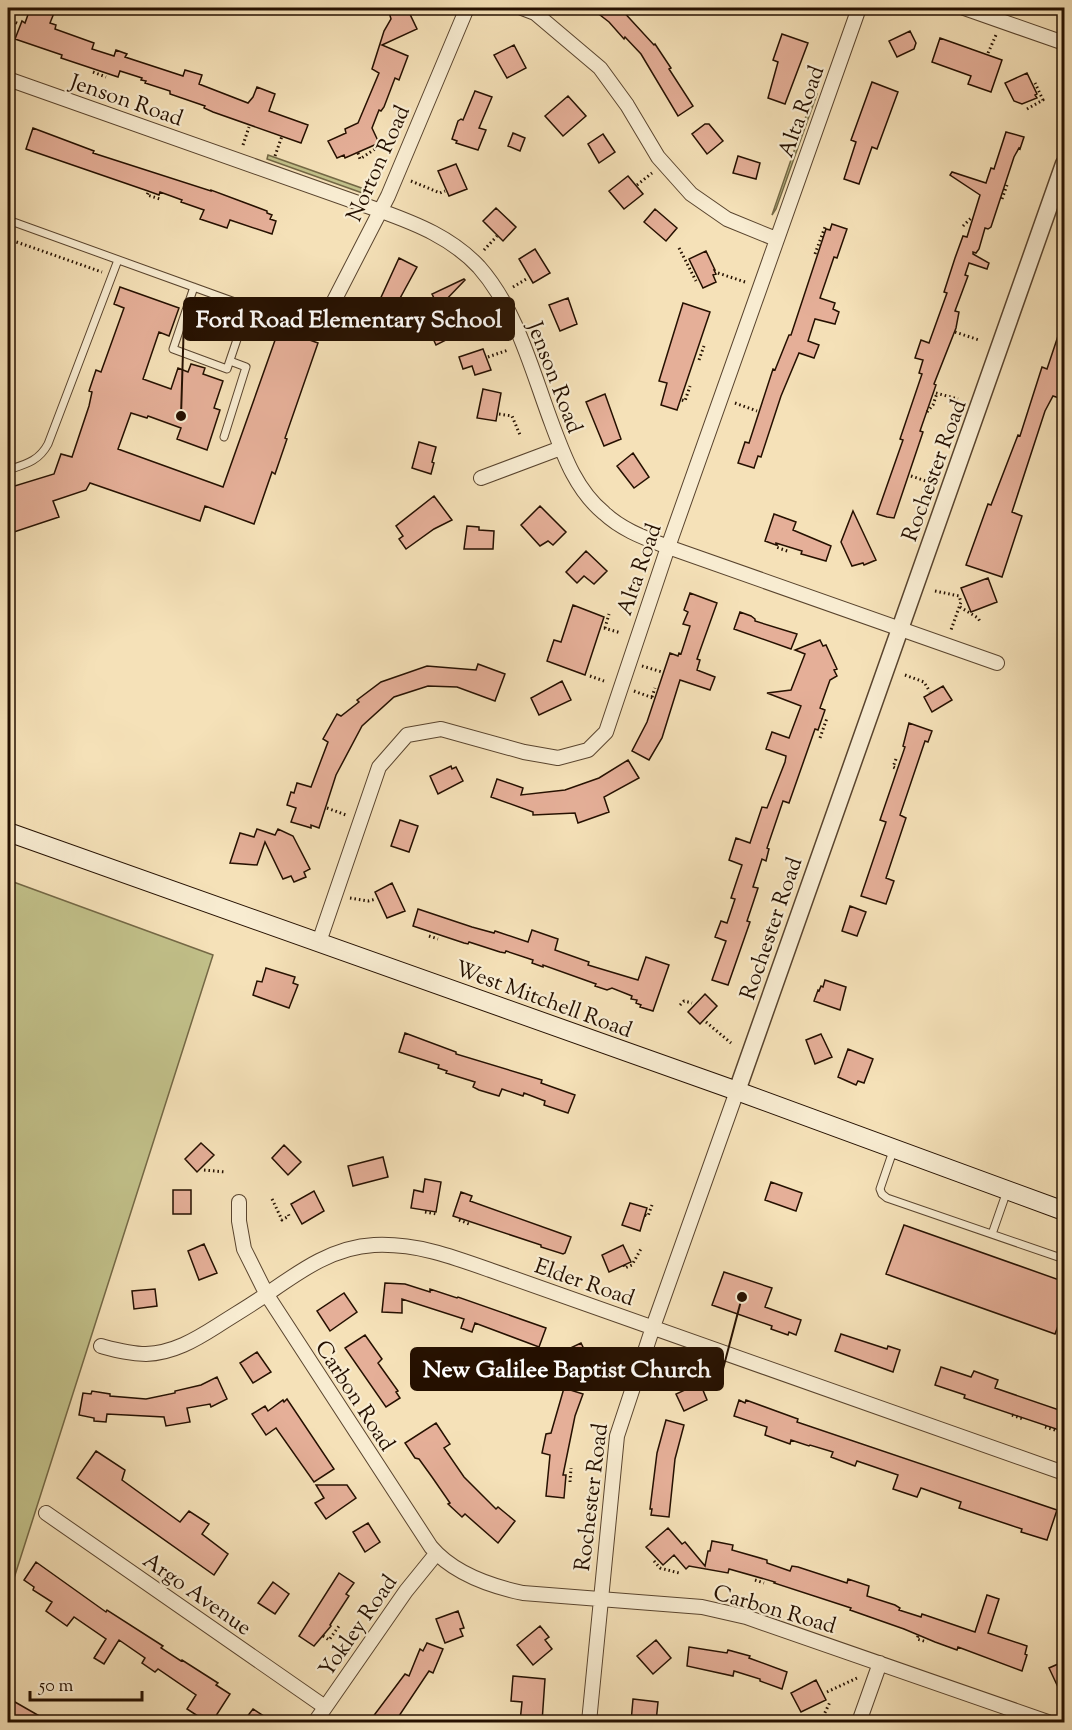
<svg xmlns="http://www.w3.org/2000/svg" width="1072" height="1730" viewBox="0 0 1072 1730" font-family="'Sorts Mill Goudy',serif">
	<rect width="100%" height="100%" fill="#f5e1b8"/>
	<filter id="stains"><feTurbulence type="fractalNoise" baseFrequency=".00333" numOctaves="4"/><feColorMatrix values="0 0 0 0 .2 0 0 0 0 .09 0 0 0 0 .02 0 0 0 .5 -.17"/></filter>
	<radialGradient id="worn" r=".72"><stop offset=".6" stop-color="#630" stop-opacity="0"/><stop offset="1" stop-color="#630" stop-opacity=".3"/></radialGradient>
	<path fill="#c2c18a" stroke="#746845" stroke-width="1.5" d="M814,93l3,1 -41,115 -4,6z
		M268,155l102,36 -2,4 -101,-36z
		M8,880l205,75 -205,642z"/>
	<path fill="#e5af98" stroke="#251000" stroke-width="1.5" d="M38,8h18l-6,15 6,2 -1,4 39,14 -2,6 22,7 2,-6 11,4 -2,3 58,19 2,-6 17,5 -3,9 49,19 5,-6 4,-10 18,7 -6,17 39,14 -7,18 -88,-31 -9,-4 1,-2 -35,-12v-3l-25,-8 1,-2 -5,-1 1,-2 -22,-7 -2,6 -57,-19 1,-3 -47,-16 7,-18 3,2 5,-14 6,3z
		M398,8h9l10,21 -35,16 26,11 -9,24 -4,-2 -11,29 -3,4 -2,-1 -7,18 7,15 -34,15 -1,-3 -7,3 -9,-17 18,-8 -1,-4 13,-6 21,-50 -7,-4 12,-38 7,-12 -2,-7z
		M591,8h29l34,37 1,-1 16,24 -2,1 24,37 -15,10 -37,-62 -16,-17 -1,2 -15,-17z
		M910,31l6,12 -2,6 -17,8 -8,-16z
		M782,34l26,9 -23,61 -17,-6 10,-36 -5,-2z
		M940,38l62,22 -11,32 -23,-8 3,-8 -39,-14z
		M514,45l12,23 -19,10 -13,-23z
		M1027,73l10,21 -2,1 2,3 -15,6 -8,-3 -9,-18z
		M872,82l26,10 -21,57 -5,-2 -13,37 -15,-5 12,-37 -5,-2z
		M475,91l17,6 -13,31 7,2 -8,20 -22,-7 1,-2 -5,-2 6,-18 3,-2 2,1z
		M568,96l18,20 -23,20 -18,-20z
		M705,124h4l14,17 -16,13 -15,-20z
		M33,128l61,23 -1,2 118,38v-1l56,21v2l5,2 -2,4 6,2 -4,13 -42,-14 -3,8 -27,-9 4,-9 -23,-8 1,-2 -22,-8 -1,3 -11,-4 -122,-42z
		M1006,132l18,5 -4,12 -1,-1 -5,9 -23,70 -3,2 -3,-1 -6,21 -3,4 -3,-1v2l16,9 -2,6 -18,-6 -4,12 3,1 -13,35 4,1 -3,16 -22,56 2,1 -16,46 3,1 -29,86 -7,-1 -10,-3 26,-74 -3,-1 22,-65 -3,-1 4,-13 -8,-2 6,-18 8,3 18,-50 -3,-1 11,-34 8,-22 4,1 13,-42 -30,-20 2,-3 34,11 5,-15 3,1z
		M513,133l12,5 -5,13 -12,-5z
		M603,134l12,18 -16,11 -11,-19z
		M738,156l22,7 -4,16 -23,-6z
		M456,164l11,25 -18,7 -11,-25z
		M628,176l15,18 -19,15 -15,-18z
		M496,208l20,19 -13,14 -20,-20z
		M655,209l22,19 -11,13 -22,-19z
		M832,224l15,5 -10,29 -3,-1 -14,41 15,5 -2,6 6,3 -4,12 -20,-5 -7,22 11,4 -5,13 -15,-5 -18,43 -20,61 -3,-1 -4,12 -16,-5 7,-21 4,1 24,-74 2,1 14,-35h2l35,-106 4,1z
		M535,249l15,24 -17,10 -14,-24z
		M706,251l9,19h-1l2,4 -3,1 3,7 -13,6 -14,-29z
		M399,258l18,9 -24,44 -15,-7z
		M464,279l1,1 -24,25 2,-1 2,2 11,-7 7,14 4,-2 7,15 -38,19 -5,-11 10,-5 -10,-20 7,-3 -6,-12z
		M120,287l59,21 -10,28 -10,-4 -16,47 28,10 7,-21 10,4 3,-8 14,4 -2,6 20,7 -9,27 6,2 -13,40 -30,-11 4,-11 -33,-12 -1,2 -16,-5 -13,36 105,38 56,-158 39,14 -33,95 2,1 -12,35 -3,-2 -18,52 -49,-18 -5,15 -110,-38 -4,7 -33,11 6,16 -51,17v-46l46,-14 7,-20 11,3 17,-51 3,-14 -3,-1 7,-21 5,2 23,-64 -10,-4z
		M568,298l9,26 -17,7 -11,-26z
		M683,303l27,9 -33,98 -16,-5 6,-22 -8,-2z
		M1062,324h3v76l-12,-4 -8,15 -33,101 10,4 -20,61 -36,-12 22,-61 3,1 27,-70 2,1 22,-69 5,2z
		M483,349l8,21 -16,5 -3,-9 -9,3 -4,-12z
		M483,389l18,4 -5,28 -19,-3z
		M605,394l16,45 -17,7 -18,-44z
		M419,442l17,5 -4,15 2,1 -3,11 -19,-6z
		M633,453l16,24 -15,11 -17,-22z
		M434,496l18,24 -18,9 -28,20 -7,-10 4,-3 -7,-10z
		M540,506l26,26 -13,13 -5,-4 -8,5 -19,-21z
		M853,511l23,49 -12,5 -1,-2 -11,3 -11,-24z
		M774,514l22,8 -3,8 38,16 -5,15 -21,-6 -4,-1 1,-3 -26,-8v2l-11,-4z
		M467,526l12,1v3l15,1 -1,18h-29z
		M586,551l21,20 -13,13 -10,-8 -7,7 -11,-11z
		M988,578l9,24 -26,10 -10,-24z
		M690,593l27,10 -20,56 3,1 -3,10 18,7 -5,13 -30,-10 -18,58 -13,22 -17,-9 15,-29 23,-69 8,3 1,-3 2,1 9,-28 -7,-2 5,-12 -4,-2z
		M573,605l31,12 -19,58 -38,-14 7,-21 7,2z
		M740,612l11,4 4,3v2l42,13 -6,15 -57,-20z
		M820,640l3,6 3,-1 11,24 -3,1 3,6 -7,4 -10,28 5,2 -7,20 -3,-1 -26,74 -6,-2 -16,47 2,1 -3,12 -4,-2 -9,28 5,1 -11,33 3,1 -22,63 -16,-5 14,-39 -11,-4 6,-16 6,2 8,-24 -4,-1 11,-33 -13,-5 7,-22 14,5 12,-36 5,1 18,-46 1,-6 -20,-7 6,-17 17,6 12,-32 -34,-13 24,-3 14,-36 -10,-4z
		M478,664l27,10 -10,27 -38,-14 -29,-1 -34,11 -32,29 -26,49 -17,53 -8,-3v3l-3,-1 -17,-5 5,-14 -9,-3 4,-13 3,1 3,-10 14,4 17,-45 -5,-3 14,-25 4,2 18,-14 -2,-2 24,-18 46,-16 49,4z
		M562,681l9,19 -32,15 -8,-17z
		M943,686l9,14 -20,12 -8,-15z
		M909,723l23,8 -4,11 -3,-1 -25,74 6,3 -20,60 8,3 -8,23 -25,-8 25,-74 -6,-2 25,-73 -2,-1z
		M628,760l11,18 -35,19 5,15 -31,11 -3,-10 -42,2v-3l-42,-15 6,-18 26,9 -2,7 44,-5 34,-12z
		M451,766l1,3 4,-2 7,14 -25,13 -8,-18z
		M400,820l18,6 -9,26 -18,-6z
		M257,829l18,6 3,-6 15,7 17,33 -6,3 2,5 -12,5 -3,-6 -8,3 -18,-37 -8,23 -27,-2 10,-30 14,4z
		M392,883l13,28 -18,7 -12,-26z
		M850,906l16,6 -9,24 -15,-5z
		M418,909l54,18 22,6 1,-2 33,11 4,-12 26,9 -3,11 34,12 -1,3 50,15 8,-23 23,8 -16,46 -13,-4 1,-2 -5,-2 1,-3 -6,-1 1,-3 -20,-8 -5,2 -12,-4 1,-2 -53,-19v2l-11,-4 1,-3 -27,-9 -1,2 -5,-1 -31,-10 -1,2 -4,-1 -51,-17z
		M266,968l29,9 -2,6 5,2 -9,23 -36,-13 4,-14 5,1z
		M825,980l21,7 -6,23 -26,-9 4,-11 1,1 2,-5 2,1z
		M705,994l12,12 -17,18 -12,-12z
		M405,1033l51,19v2l86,26 -1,3 34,12 -7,18 -24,-8 1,-4 -21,-8 -1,3 -21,-7 -3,7 -20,-6 -6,-3 2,-5 -29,-9 1,-2 -9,-3 1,-3 -40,-13z
		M821,1034l11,23 -17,7 -9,-24z
		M848,1049l25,10 -9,24 -6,-2 -2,4 -18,-8z
		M201,1143l13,12 -17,17 -12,-13z
		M284,1145l17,17 -13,13 -16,-17z
		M383,1157l5,20 -35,9 -5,-20z
		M425,1179l16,3 -5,30 -25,-4 3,-18 9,2z
		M771,1182l31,11 -6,18 -31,-11z
		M173,1190h18v24h-18z
		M314,1191l10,20 -22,13 -11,-20z
		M461,1192l11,4 -2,5 101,36 -6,16 -2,1 -22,-7v-2l-88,-29z
		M630,1203l17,5 -7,23 -18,-6z
		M904,1225l161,57v26l-10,26 -169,-60z
		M204,1244l13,29 -18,7 -11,-29z
		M623,1245l8,17 -22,10 -7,-17z
		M724,1272l48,16 -7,19 36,13 -5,15 -7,-3 -1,3 -17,-6 1,-3 -60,-21z
		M385,1283l20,1 25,8v-3l27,9 1,-1 88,31 -7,19 -64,-24 -3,9 -11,-4 3,-9 -62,-20v14l-20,-1z
		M155,1289l2,17 -23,3 -2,-18z
		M344,1293l13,19 -27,19 -13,-20z
		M841,1334l46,15 1,-3 12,4 -7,22 -58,-21z
		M365,1335l17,24 -4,4 20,28 -2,1 4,6 -14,9 -41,-59z
		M581,1343l3,6 2,-1 8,17 -17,8 -11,-23z
		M257,1352l14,20 -18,11 -13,-20z
		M941,1367l30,10 3,-6 24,9 -3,8 70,24v20l-101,-34 1,-3 -30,-10z
		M217,1377l10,22 -16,8 -1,-3 -23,4 3,14 -24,4 -2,-9 -57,-3 -1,8 -12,-1v-3l-15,-3 4,-22 8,1 1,-3 18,3v2l36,3 29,-6v-2l26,-6z
		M700,1383l7,17 -23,11 -8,-17z
		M564,1388l19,6 -8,22 -12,59h3l-2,23 -18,-2 4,-41 -8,-2 4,-19 5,-1z
		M287,1399l47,70 -20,13 -38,-54 -10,7 -14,-21 13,-8 3,5 15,-11 1,2z
		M739,1400l6,3 1,-3 52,19 -1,3 260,88 -10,30 -26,-8 1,-3 -63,-21 2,-6 -40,-14 -4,9 -24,-8 5,-14 -41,-14 -2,5 -24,-9 2,-5 -23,-7 -1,1 -18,-6 -1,4 -25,-9 2,-8 -33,-11z
		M666,1420l18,5 -9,34 -6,58 -18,-2 1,-6h-2l7,-56z
		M436,1423l14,21 -6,4 20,29 32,32 2,-2 17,14 -17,22 -33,-29 -3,3 -14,-13 2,-1 -18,-26 -13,-18 -4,-1 -10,-15z
		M96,1451l29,19 -3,10 58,42 9,-11 20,13 -7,10 26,20 -14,21 -137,-97z
		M316,1485h31l9,13 -30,21 -11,-16 9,-5z
		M368,1523l12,19 -15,10 -12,-20z
		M668,1528l14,16 3,-2 20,24 3,-15h2l2,-10 21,4 -1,5 35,10v3l23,8 2,-5 6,1 49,16 1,-4 21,7 -2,10 28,9 5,3 -1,2 22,7 1,-3 53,18 12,-37 12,4 -11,34 39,13 -2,8 2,1 -5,16 -64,-24 -1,3 -22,-8 -31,-13 -54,-19 1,-2 -77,-25 1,-1 -46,-13 -1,4 -39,-7 -3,3 -12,-14 -11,10 -17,-18z
		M36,1562l70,50 1,-2 56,36 -2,2 20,13 1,-1 36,23 -2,2 14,9 -18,28h-5l-20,-13 9,-14 -38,-26 -3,3 -13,-9 3,-5 -26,-18 -15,24 -10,-6 12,-19 -32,-22 -7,9 -21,-15 6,-9 -19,-12 1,-3 -10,-7z
		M339,1573l15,10 -8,11 3,2 -19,29 1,1 -17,20 -15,-10z
		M273,1582l16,12 -14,20 -17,-11z
		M458,1611l6,17 -4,1 3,7 -18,7 -9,-24z
		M540,1626l9,11 -4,3 7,9 -19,16 -16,-20z
		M656,1640l15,18 -18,16 -16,-18z
		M427,1643l16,6 -10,24 -4,-2 -34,51h-26l36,-48 4,2 11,-27 3,2z
		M689,1647l38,6 1,-3 22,6 -1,2 38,14 -5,17 -22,-8v-2l-26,-8 -1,5 -46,-10z
		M1065,1661v41l-16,-34z
		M513,1676l32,3 -3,43h-22l2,-20 -11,-1z
		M816,1680l10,20 -25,12 -10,-19z
		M8,1698l42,24h-42z
		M633,1699l25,3 -2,20h-25z
		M253,1709l20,13h-30z"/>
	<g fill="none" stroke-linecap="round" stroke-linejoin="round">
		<g stroke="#59442e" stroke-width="9">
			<path id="service" d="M8,220l310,112
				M194,287l-21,62 54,20 21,-62
				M224,437l22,-70 -16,-6
				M8,470c18,-6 31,-9 40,-26l70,-184
				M893,1151l-13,38 2,5 5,4 177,61
				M992,1234l15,-43"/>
		</g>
		<g stroke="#59442e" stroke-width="16">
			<path id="minor" d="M522,8l13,5 65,55 27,37 31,52 33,37 36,25 49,20
				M964,8l100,35
				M8,79l373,132c36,13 71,27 98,56 38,43 53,104 73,157 12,32 24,66 52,89 18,17 41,25 64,34l329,116
				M318,332l70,-136 79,-188
				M481,478l80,-30
				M319,942l60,-175 28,-32 34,-6 83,23 34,6 30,-8 18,-18 62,-185 191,-539
				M239,1202v19l5,28 23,46 164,252c22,26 59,39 92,46l179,14 44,10 302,105
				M101,1346c15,4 29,8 45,8 27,-1 49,-14 71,-28 17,-11 34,-21 50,-32 33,-23 66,-47 107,-49 41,-2 77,11 116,25l574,203
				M46,1513l279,194
				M315,1722l91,-131 30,-37
				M589,1722l28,-286 36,-109 84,-236
				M859,1722l21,-59"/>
		</g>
		<g stroke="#59442e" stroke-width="19">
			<path id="tertiary" d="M737,1091l327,-927"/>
		</g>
		<g stroke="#251000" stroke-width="20">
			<path id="secondary" d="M8,832l729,259 327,120"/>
		</g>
		<path stroke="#251000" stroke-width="3" stroke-dasharray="1.5 3" stroke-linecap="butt" d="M17,8l-5,13 7,3
			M431,8l16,5
			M409,10l5,-2
			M988,53l8,-18
			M93,72l13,5
			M1027,109l16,-9 -8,-17
			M243,145l6,-18
			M358,153l2,6 15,-10
			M275,156l7,-20
			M411,181l29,12 5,-2
			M637,185l15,-12
			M148,193l-1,2 13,4
			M1002,199l5,-14
			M963,226l9,-9
			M8,239l94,33
			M679,248l17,33
			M484,250l13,-14
			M815,254l10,-27
			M718,273l27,9
			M513,287l15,-9
			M955,332l24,8
			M488,357l20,-7
			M699,360l5,-14
			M936,393l22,6
			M682,400l3,1 5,-15
			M735,403l22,8
			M927,412l6,-7 4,-12
			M499,414l13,2 8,19
			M911,476l18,6
			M777,544l-1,3 14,5
			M935,591l24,5 2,6 -10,28
			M960,607l18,11 3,5
			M604,628l17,5
			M605,628l4,-14
			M642,666l20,6
			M905,675l19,7 6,10
			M590,676l14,5
			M634,691l19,7
			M652,697l3,-9
			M820,738l7,-20
			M896,759l-3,8 4,2
			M327,808l19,7
			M350,898l18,3 8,-2
			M429,936l9,3
			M680,1005l4,-4 8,2
			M706,1022l25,21
			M204,1170l21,2
			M272,1199l10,21 7,-4 -1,-3
			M425,1212l11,2
			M645,1215l3,1 4,-11
			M459,1220l10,4
			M624,1265l1,3 7,-3 10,-18
			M1012,1415l11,4
			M1045,1427l10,3
			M570,1482l1,-14
			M654,1561l6,7 19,5
			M755,1580l9,3
			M323,1636l6,4 10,-14
			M918,1636l-1,3 10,3
			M827,1692l30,-14
			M821,1721l9,-19"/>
		<use href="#service" stroke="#f8ecd1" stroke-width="7"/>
		<use href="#minor" stroke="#f8ecd1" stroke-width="14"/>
		<use href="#tertiary" stroke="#f8ecd1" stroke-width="16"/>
		<use href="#secondary" stroke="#f8ecd1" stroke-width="18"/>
	</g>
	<g text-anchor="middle" stroke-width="4.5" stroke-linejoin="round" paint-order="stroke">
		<g font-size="22" fill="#251000" stroke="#f8ecd1">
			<text transform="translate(127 99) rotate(19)" y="8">Jenson Road</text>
			<text transform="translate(800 111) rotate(-70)" y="8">Alta Road</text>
			<text transform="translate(377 163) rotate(-66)" y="8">Norton Road</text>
			<text transform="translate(556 377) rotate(69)" y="8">Jenson Road</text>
			<text transform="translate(933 470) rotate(-70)" y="8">Rochester Road</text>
			<text transform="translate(638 569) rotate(-71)" y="8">Alta Road</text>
			<text transform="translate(770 928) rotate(-71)" y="8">Rochester Road</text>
			<text transform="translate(544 998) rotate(20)" y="8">West Mitchell Road</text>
			<text transform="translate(585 1281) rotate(19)" y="8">Elder Road</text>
			<text transform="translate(356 1395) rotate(57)" y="8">Carbon Road</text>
			<text transform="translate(590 1497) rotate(-83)" y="8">Rochester Road</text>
			<text transform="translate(198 1593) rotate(35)" y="8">Argo Avenue</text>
			<text transform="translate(775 1608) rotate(16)" y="8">Carbon Road</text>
			<text transform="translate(357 1625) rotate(-55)" y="8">Yokley Road</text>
		</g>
	</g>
	<path fill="none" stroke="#251000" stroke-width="2" d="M181 416L184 319M742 1297L723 1369"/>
	<g fill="#251000" stroke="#f8ecd1" stroke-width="2">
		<circle cx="181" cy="416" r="6"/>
		<circle cx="742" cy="1297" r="6"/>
	</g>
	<g fill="#251000" stroke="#251000" stroke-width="2">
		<rect x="184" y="298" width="330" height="42" rx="6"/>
		<rect x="411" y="1348" width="312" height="42" rx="6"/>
	</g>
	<g font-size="24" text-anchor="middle" font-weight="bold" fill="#fff">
		<text x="349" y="327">Ford Road Elementary School</text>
		<text x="567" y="1377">New Galilee Baptist Church</text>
	</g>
	<rect width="1072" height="1730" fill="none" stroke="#f5e1b8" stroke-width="30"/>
	<rect x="9" y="9" width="1054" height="1712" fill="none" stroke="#251000" stroke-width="3"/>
	<rect x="15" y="15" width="1042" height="1700" fill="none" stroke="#251000" stroke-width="1.5"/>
	<path d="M30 1691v9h112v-9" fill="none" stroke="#251000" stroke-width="3"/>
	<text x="39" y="1691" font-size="18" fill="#251000" stroke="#f8ecd1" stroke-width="4.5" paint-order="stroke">50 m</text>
	<rect width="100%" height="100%" filter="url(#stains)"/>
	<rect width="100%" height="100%" fill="url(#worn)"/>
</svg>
